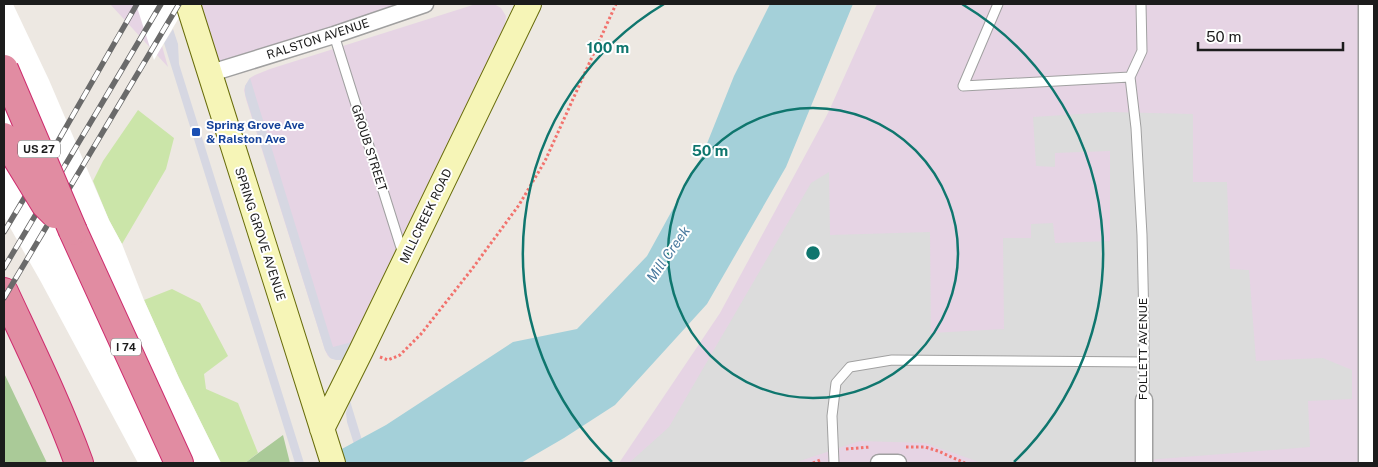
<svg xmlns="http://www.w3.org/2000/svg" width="1378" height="467" viewBox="0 0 1378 467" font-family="'Public Sans',sans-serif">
	<rect width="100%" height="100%" fill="#ede8e2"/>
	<path fill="#e6d4e4" d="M110,4h40l18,63z
		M188,4h237l-214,69z
		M476,4h18l7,4 5,8 -1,10 -149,315 -15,19 -9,-1 -4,-3 -3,-6 -79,-251 -2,-9 1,-4 5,-8 5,-3 15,-6z
		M877,4h490v459h-748l101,-150 108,-200z"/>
	<path fill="#cbe5a9" d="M138,110l36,28 -8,31 -44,75 -13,-24 -16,-39 10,-20z
		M172,289l28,14 28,53 -24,18 2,15 32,14 20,50 -13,10h-24l-42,-85 -35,-78z"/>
	<path fill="#aaca98" d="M4,373l43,90h-43z
		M283,435l7,28h-45l4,-3z"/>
	<path fill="#dcdcdc" d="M1110,112l83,2v68h34l3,87 19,1 7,91 67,-3 29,12v29l-44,2 2,46 -188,15h-143l-54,-19 -65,-2 -66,22h-165l40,-36 142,-244 18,-11 1,63 100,-3 1,101 73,-4 -1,-91h28v-14l22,-1 2,20 55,-2v-90l-55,2v14l-19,-1 -3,-49z"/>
	<path fill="#d6d7e2" d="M173,29l5,15 1,20 125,399h-9l-131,-420z
		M250,78l83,269 23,-6 -11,17 -4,2h-5l-6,-2 -5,-8 -80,-256v-8z
		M350,401l19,62h-9l-13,-41 -1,-9z"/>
	<path fill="#a4d0d9" d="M770,4h83l-67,163 -79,137 -92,101 -51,33 -43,25h-205l70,-38 127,-83 64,-13 70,-73 55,-100 32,-80z"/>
	<path fill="#fff" d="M4,4h9l36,76 60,140 13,24 22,56 35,78 42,85h-83l-97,-181 -37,-65z
		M136,4h51l-33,56z"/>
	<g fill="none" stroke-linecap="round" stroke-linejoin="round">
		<g stroke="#a0a0a0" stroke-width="11">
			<path id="lane" d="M998,4l-35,82 167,-9
				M1141,4l1,47 -12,26 6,51 6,107 2,89v76
				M334,35l69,219
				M834,463l-2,-47 4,-33 14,-16 42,-7 252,2"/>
		</g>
		<g stroke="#a0a0a0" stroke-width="19">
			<path id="street" d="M1367,4v459
				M211,73l123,-38 91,-31
				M879,463h19
				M1144,463v-63"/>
		</g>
		<g stroke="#686c0a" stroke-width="26">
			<path id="secondary" d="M188,4l145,459
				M322,429l39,-78 168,-347"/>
		</g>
		<g stroke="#ce2c6e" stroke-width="30">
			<path id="highway" d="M73,231l106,232
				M4,292c26,56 54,113 75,171"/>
		</g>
		<path stroke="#f2726d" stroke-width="3" stroke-dasharray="2.5 2.5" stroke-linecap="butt" d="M380,357l8,3 12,-5 21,-21 51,-65 47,-64 26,-44 71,-157
			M906,447h19l13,4 27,12
			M846,449l24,-2
			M813,463l7,-3"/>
		<use href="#lane" stroke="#fff" stroke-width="9"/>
		<use href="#street" stroke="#fff" stroke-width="16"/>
		<use href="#secondary" stroke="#f6f5b7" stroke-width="24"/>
		<use href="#highway" stroke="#e18ca2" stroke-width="28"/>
		<g stroke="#6a6a6a" stroke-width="5.5">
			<path id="rail" d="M4,232l46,-77 87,-151
				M4,268l157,-264
				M4,298l175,-294"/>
		</g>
		<use href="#rail" stroke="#fff" stroke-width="4" stroke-dasharray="11" stroke-linecap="butt"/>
		<g stroke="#ce2c6e" stroke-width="30" stroke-linecap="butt">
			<path id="highway-bridge" d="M4,69l69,162
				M4,137l41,67 10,10"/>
		</g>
		<use href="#highway-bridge" stroke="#e18ca2" stroke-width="28"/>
	</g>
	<g fill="none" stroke="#0f766e" stroke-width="2.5">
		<circle cx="813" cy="253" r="145"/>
		<path d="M612 462A290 290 0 0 1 664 4M962 4A290 290 0 0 1 1014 462"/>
	</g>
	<rect fill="#1a4fb4" stroke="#fff" stroke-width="2" x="191" y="127" width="10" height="10" rx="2.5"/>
	<g text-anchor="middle" stroke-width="4" stroke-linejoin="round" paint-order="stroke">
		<g fill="#fff" stroke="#606060" stroke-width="1">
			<rect x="18" y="140.5" width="42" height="17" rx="4"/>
			<rect x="111" y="338.5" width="30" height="17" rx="4"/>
		</g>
		<g font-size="11" font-weight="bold" fill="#1c1c1c">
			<text x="39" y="153">US 27</text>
			<text x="126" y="351">I 74</text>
		</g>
		<g font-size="12" fill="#1c1c1c" stroke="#fff">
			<text transform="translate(318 39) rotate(-18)" y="4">RALSTON AVENUE</text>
			<text transform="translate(369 148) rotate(72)" y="4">GROUB STREET</text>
			<text transform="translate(426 216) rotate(-64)" y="4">MILLCREEK ROAD</text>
			<text transform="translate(260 234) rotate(72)" y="4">SPRING GROVE AVENUE</text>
			<text transform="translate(1143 349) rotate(-90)" y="4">FOLLETT AVENUE</text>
		</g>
		<g font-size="12" font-weight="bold" fill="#164399" stroke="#fff" text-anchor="start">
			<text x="206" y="129">Spring Grove Ave<tspan x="206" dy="14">&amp; Ralston Ave</tspan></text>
		</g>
		<g font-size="14" font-style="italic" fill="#4b7a9f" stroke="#fff">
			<text transform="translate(668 254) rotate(-55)" y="5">Mill Creek</text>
		</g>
	</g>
	<circle cx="813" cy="253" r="8" fill="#0f766e" stroke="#fff" stroke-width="2.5"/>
	<g font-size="15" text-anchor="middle" font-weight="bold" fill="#0f766e" stroke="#fff" stroke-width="4" stroke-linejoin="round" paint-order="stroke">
		<text x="608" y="53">100 m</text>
		<text x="710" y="156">50 m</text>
	</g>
	<rect width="1378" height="467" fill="none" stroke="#1c1c1c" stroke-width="10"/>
	<path d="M1198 42v8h145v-8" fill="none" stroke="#1c1c1c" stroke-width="2.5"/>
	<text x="1206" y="42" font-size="15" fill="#1c1c1c" stroke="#ffffff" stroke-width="4" paint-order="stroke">50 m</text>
</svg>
